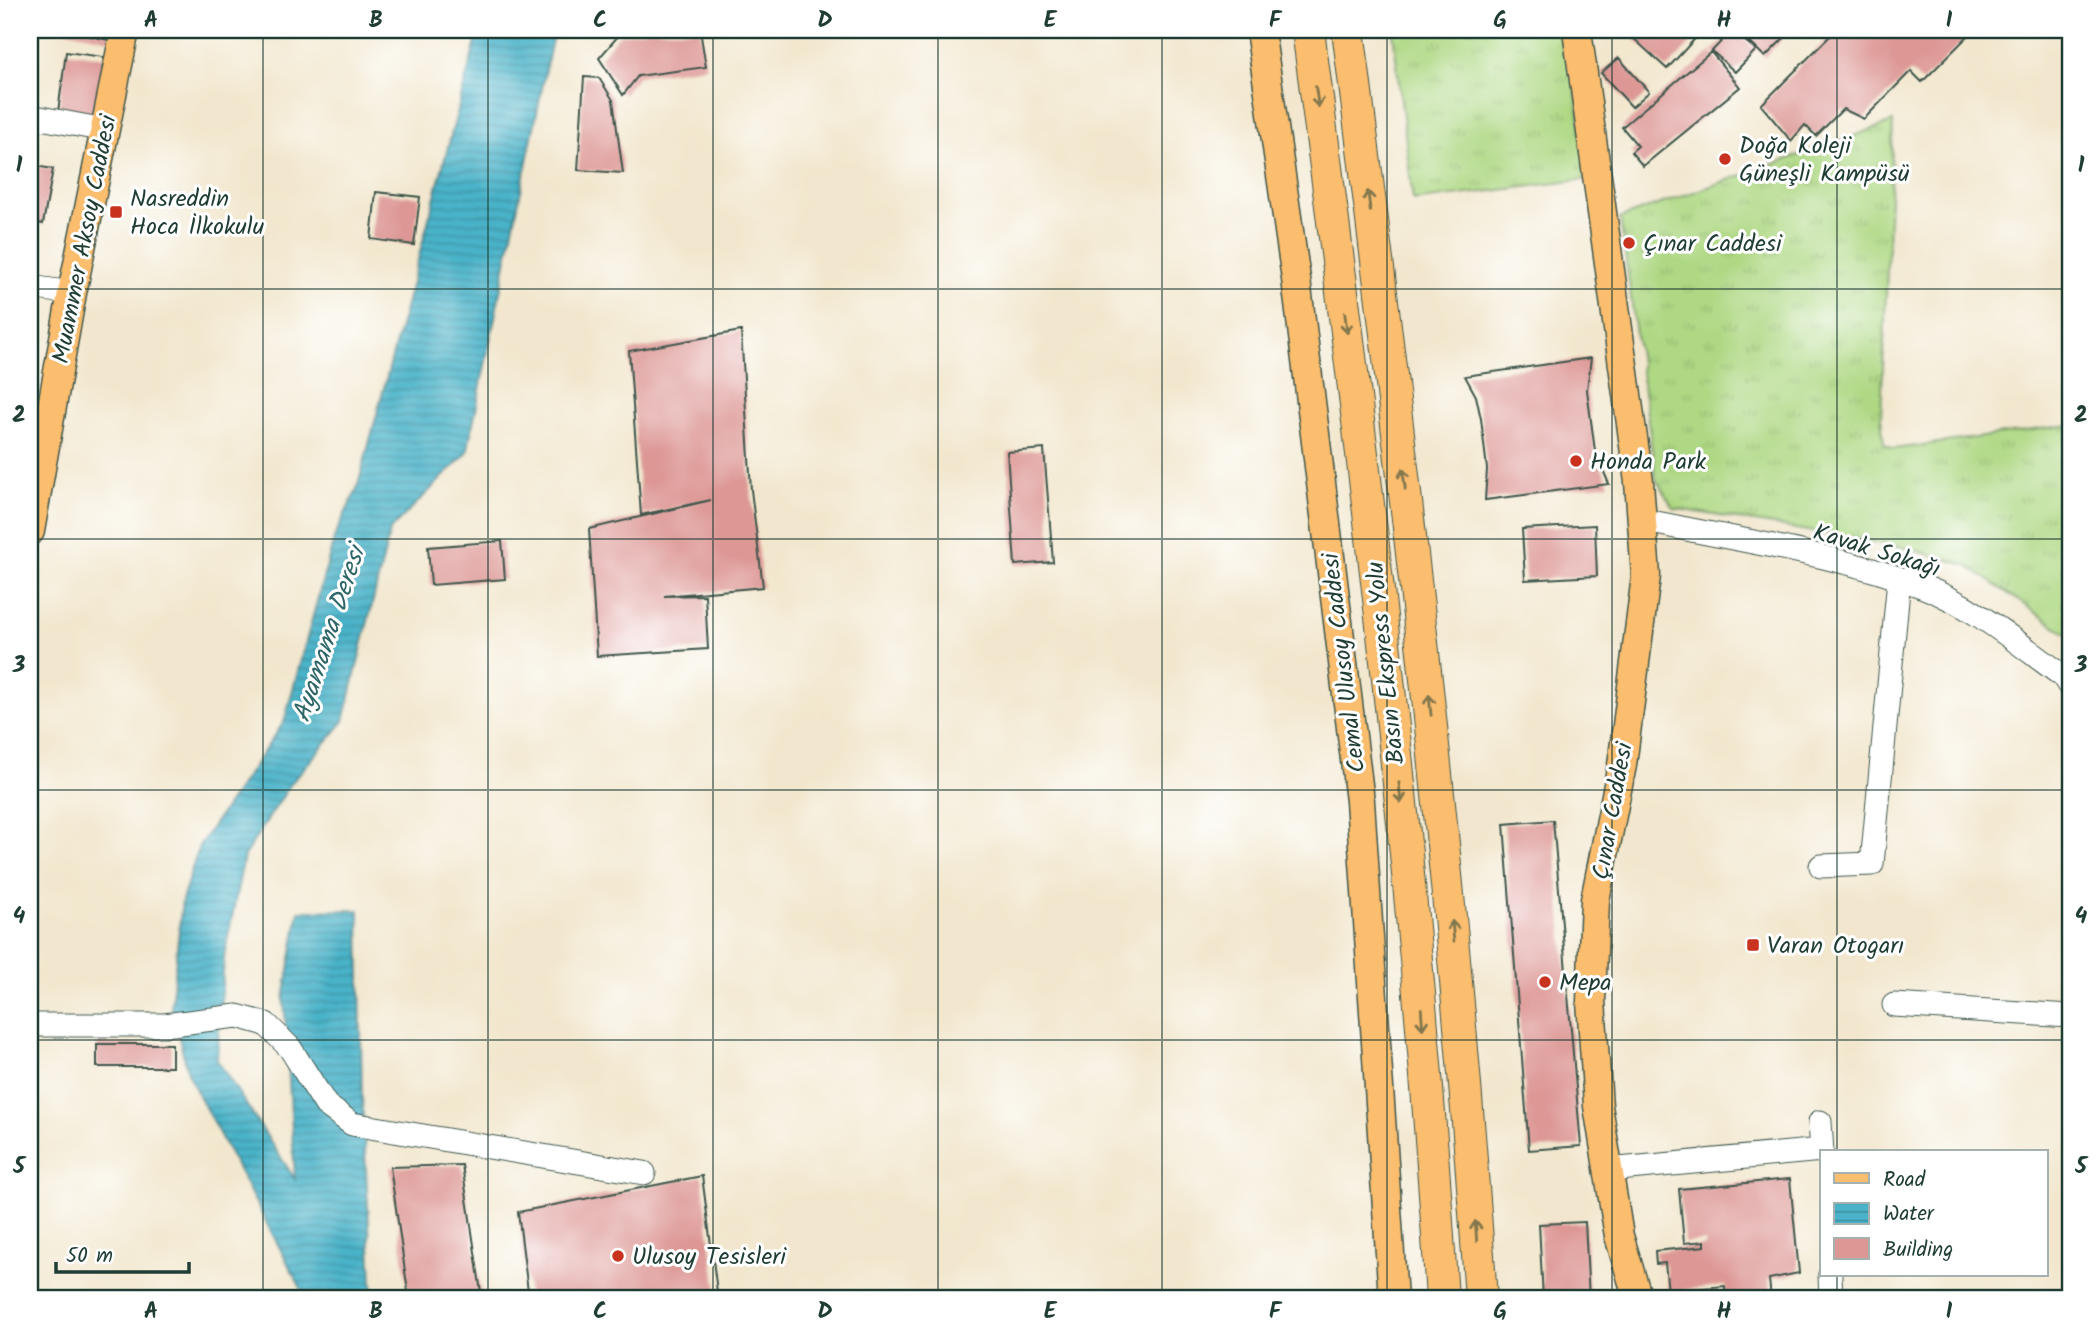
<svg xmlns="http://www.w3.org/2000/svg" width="2100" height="1329" viewBox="0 0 2100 1329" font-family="Kalam,sans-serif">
	<defs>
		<pattern id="grass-tufts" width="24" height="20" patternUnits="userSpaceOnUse" patternTransform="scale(1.75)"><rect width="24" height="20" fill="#aed883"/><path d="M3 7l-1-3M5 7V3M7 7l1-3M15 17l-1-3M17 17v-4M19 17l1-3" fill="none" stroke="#95ba72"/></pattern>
		<pattern id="water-rules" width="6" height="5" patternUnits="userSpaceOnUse" patternTransform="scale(1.75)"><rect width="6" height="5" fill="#4ab3c9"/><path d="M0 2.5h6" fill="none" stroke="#3d93a4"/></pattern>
	</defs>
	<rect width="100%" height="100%" fill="#fff"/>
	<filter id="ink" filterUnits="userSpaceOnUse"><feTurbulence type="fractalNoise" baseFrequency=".0143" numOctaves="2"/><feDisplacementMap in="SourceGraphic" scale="14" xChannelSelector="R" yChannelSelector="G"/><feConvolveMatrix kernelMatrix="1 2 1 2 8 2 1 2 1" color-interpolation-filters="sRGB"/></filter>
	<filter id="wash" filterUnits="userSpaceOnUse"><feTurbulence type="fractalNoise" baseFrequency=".00686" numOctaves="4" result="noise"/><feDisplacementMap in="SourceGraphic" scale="28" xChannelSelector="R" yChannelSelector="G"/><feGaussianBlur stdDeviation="1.57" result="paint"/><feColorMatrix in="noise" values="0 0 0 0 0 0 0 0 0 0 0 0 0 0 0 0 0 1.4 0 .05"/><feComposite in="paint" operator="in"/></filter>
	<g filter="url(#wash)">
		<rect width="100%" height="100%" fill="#f2e7ce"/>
		<path fill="url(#grass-tufts)" stroke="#668a5c" stroke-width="2" d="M1421,30h146l21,149 -175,22 -20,-169z
			M1893,122l-12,295 3,27 10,5 176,-24v211l-104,-71 -64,-18 -229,-39 -17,-29 -36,-261z"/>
		<path fill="url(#water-rules)" stroke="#34787e" stroke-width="2" d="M479,30h75l-87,423 -77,77 -46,191 -52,61 -48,74 -20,102 -7,102 78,119 -11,-180 15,-88 60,-1 3,186 11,203h-71v-9l-113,-213 -18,-71 11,-106 17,-54 85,-124 51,-187 22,-46z"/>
		<g id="blocks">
			<path fill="#dd9895" d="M62,30h49l-2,10z
				M647,30h53l6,37 -68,9 -15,19 -24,-37 20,-23z
				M1636,30h67l-36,39 -36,-33z
				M1732,30l24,20 -21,22 -23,-21z
				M1737,30h55l-27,27z
				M1836,30h138l-52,52 -11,-11 -47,48 -21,-10 -27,27 -11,-11 -14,16 -30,-36z
				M66,52l38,5 -8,60 -38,-5z
				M1711,52l29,35 -97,79 -12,-14 7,-6 -16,-19z
				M1619,58l30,34 -17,15 -31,-34z
				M584,77l15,1 14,22 10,73 -45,-3z
				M30,165l23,4 -10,55 -13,-3z
				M376,192l44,5 -6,48 -43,-6z
				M741,331l10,159 12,97 -99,9 41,-1 3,54 -111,7 -8,-127 122,-29 -70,15 -12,-164z
				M1591,358l-4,32 8,61 14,33 -124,16 2,-31 -6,-50 -5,-23 -11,-20z
				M1044,449l9,113 -38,3 -8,-113z
				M1595,525l2,51 -72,4 -3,-51z
				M502,541l3,38 -74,6 -3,-38z
				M1553,820l28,326 -52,4 -25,-326z
				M97,1044h75v23h-75z
				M462,1165l20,134h-73l-19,-132z
				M702,1176l16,123h-189l-11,-87z
				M1790,1179l9,94 -30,6 2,20h-45l-1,-13 -57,5 -3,-28 -9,1 -1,-13 50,-5v-5l-21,2 -5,-54z
				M1585,1222l4,77h-46l-4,-75z"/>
		</g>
	</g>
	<g filter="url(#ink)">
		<use href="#blocks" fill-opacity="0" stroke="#3f564b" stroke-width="2"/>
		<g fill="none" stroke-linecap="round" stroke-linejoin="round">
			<g stroke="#3f564b" stroke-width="25">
				<path id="minor" d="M30,116l75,14
					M30,287l42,6
					M1642,520c93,20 192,33 282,67 50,19 96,58 139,89l7,11
					M1821,866l51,-2 27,-285
					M1894,1005l176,11
					M30,1025h134l73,-9 29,8 24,24 36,57 26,19 292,49
					M1820,1122l2,30
					M1608,1170l214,-20
					M1830,1275l1,24"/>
			</g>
			<g stroke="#3f564b" stroke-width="31">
				<path id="major" d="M1260,30l36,249 64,522 33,498
					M1577,30l62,452 7,94 -24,189 -27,135 -4,101 7,105 21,130 19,63
					M30,531l42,-238 53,-263"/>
			</g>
			<g stroke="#3f564b" stroke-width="34">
				<path id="highway" d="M1308,30c56,422 108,844 134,1269
					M1348,30c54,422 105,844 133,1269"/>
			</g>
			<use href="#minor" stroke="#fff" stroke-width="23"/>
			<use href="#major" stroke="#fbbd6e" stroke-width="28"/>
			<use href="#highway" stroke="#fbbd6e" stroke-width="32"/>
		</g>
		<defs><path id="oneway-shaft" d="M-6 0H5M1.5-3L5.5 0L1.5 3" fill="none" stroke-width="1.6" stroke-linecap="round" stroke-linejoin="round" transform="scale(1.75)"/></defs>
		<g stroke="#82774e">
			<use href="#oneway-shaft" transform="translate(1317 97) rotate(82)"/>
			<use href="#oneway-shaft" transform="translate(1369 201) rotate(-97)"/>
			<use href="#oneway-shaft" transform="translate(1346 323) rotate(83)"/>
			<use href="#oneway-shaft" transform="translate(1404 479) rotate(-97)"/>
			<use href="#oneway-shaft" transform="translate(1430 705) rotate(-96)"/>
			<use href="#oneway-shaft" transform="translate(1400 793) rotate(84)"/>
			<use href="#oneway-shaft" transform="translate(1453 931) rotate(-95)"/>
			<use href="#oneway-shaft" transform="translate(1422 1019) rotate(86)"/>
			<use href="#oneway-shaft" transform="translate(1476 1231) rotate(-94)"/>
		</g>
	</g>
	<path fill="none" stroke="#1f3d34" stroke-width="2" stroke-opacity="0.55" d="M263,30v1269M488,30v1269M713,30v1269M938,30v1269M1162,30v1269M1387,30v1269M1612,30v1269M1837,30v1122M30,289h2040M30,539h2040M30,790h2040M30,1040h2040M1837,1275v24"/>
	<g fill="#c8321e" stroke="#fff" stroke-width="2.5">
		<circle cx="1725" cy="159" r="7"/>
		<rect x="109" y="205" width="14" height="14" rx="3.5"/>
		<circle cx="1629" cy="243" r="7"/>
		<circle cx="1576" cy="461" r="7"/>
		<rect x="1746" y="938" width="14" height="14" rx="3.5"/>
		<circle cx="1545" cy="982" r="7"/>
		<circle cx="618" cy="1256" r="7"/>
	</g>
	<g text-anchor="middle" stroke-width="6" stroke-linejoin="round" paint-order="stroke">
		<g font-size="24" fill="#1f3d34" stroke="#fff" text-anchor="start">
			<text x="1739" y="153">Doğa Koleji<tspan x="1739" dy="28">Güneşli Kampüsü</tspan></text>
			<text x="130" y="206">Nasreddin<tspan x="130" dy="28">Hoca İlkokulu</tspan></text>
			<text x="1643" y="251">Çınar Caddesi</text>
			<text x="1590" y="469">Honda Park</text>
			<text x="1767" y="953">Varan Otogarı</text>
			<text x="1559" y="990">Mepa</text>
			<text x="632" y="1264">Ulusoy Tesisleri</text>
		</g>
		<g font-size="24" fill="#1f3d34" stroke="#fff">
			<text transform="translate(84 239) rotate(-79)" y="8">Muammer Aksoy Caddesi</text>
			<text transform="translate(1877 550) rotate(17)" y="8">Kavak Sokağı</text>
			<text transform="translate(1343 663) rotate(-97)" y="8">Cemal Ulusoy Caddesi</text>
			<text transform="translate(1385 663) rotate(-96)" y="8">Basın Ekspress Yolu</text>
			<text transform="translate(1612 811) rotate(-80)" y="8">Çınar Caddesi</text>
		</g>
		<g font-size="26" font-style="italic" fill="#2e6668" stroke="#fff">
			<text transform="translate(328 634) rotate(-72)" y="9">Ayamama Deresi</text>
		</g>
	</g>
	<rect width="2100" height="1329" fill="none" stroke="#fff" stroke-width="77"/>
	<rect x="1820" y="1150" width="228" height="126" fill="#ffffff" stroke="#a5b1ae" stroke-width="2"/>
	<rect x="1834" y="1173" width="35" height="10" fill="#fbbd6e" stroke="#a5b1ae" stroke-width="2"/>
	<text x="1883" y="1186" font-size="21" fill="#1f3d34">Road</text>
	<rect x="1834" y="1203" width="35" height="21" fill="url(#water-rules)" stroke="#a5b1ae" stroke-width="2"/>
	<text x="1883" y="1220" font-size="21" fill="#1f3d34">Water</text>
	<rect x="1834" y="1238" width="35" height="21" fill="#dd9895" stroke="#a5b1ae" stroke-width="2"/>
	<text x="1883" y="1256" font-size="21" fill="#1f3d34">Building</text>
	<path d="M56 1262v10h133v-10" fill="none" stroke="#1f3d34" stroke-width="3.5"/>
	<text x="66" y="1262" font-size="21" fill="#1f3d34" stroke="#ffffff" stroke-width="5" paint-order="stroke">50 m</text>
	<rect x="38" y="38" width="2024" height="1252" fill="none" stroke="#1f3d34" stroke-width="2.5"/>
	<g font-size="23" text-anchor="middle" font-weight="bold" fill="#1f3d34">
		<text x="151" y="27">A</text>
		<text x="376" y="27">B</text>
		<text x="600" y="27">C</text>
		<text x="825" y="27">D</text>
		<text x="1050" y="27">E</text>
		<text x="1275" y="27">F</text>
		<text x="1500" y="27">G</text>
		<text x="1724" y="27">H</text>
		<text x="1949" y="27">I</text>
		<text x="19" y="172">1</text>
		<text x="2081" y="172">1</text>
		<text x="19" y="422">2</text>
		<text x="2081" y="422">2</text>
		<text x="19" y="672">3</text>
		<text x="2081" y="672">3</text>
		<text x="19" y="923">4</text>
		<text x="2081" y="923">4</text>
		<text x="19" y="1173">5</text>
		<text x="2081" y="1173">5</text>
		<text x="151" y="1318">A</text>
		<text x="376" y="1318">B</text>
		<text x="600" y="1318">C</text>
		<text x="825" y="1318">D</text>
		<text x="1050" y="1318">E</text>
		<text x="1275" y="1318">F</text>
		<text x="1500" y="1318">G</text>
		<text x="1724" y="1318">H</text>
		<text x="1949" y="1318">I</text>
	</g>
</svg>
